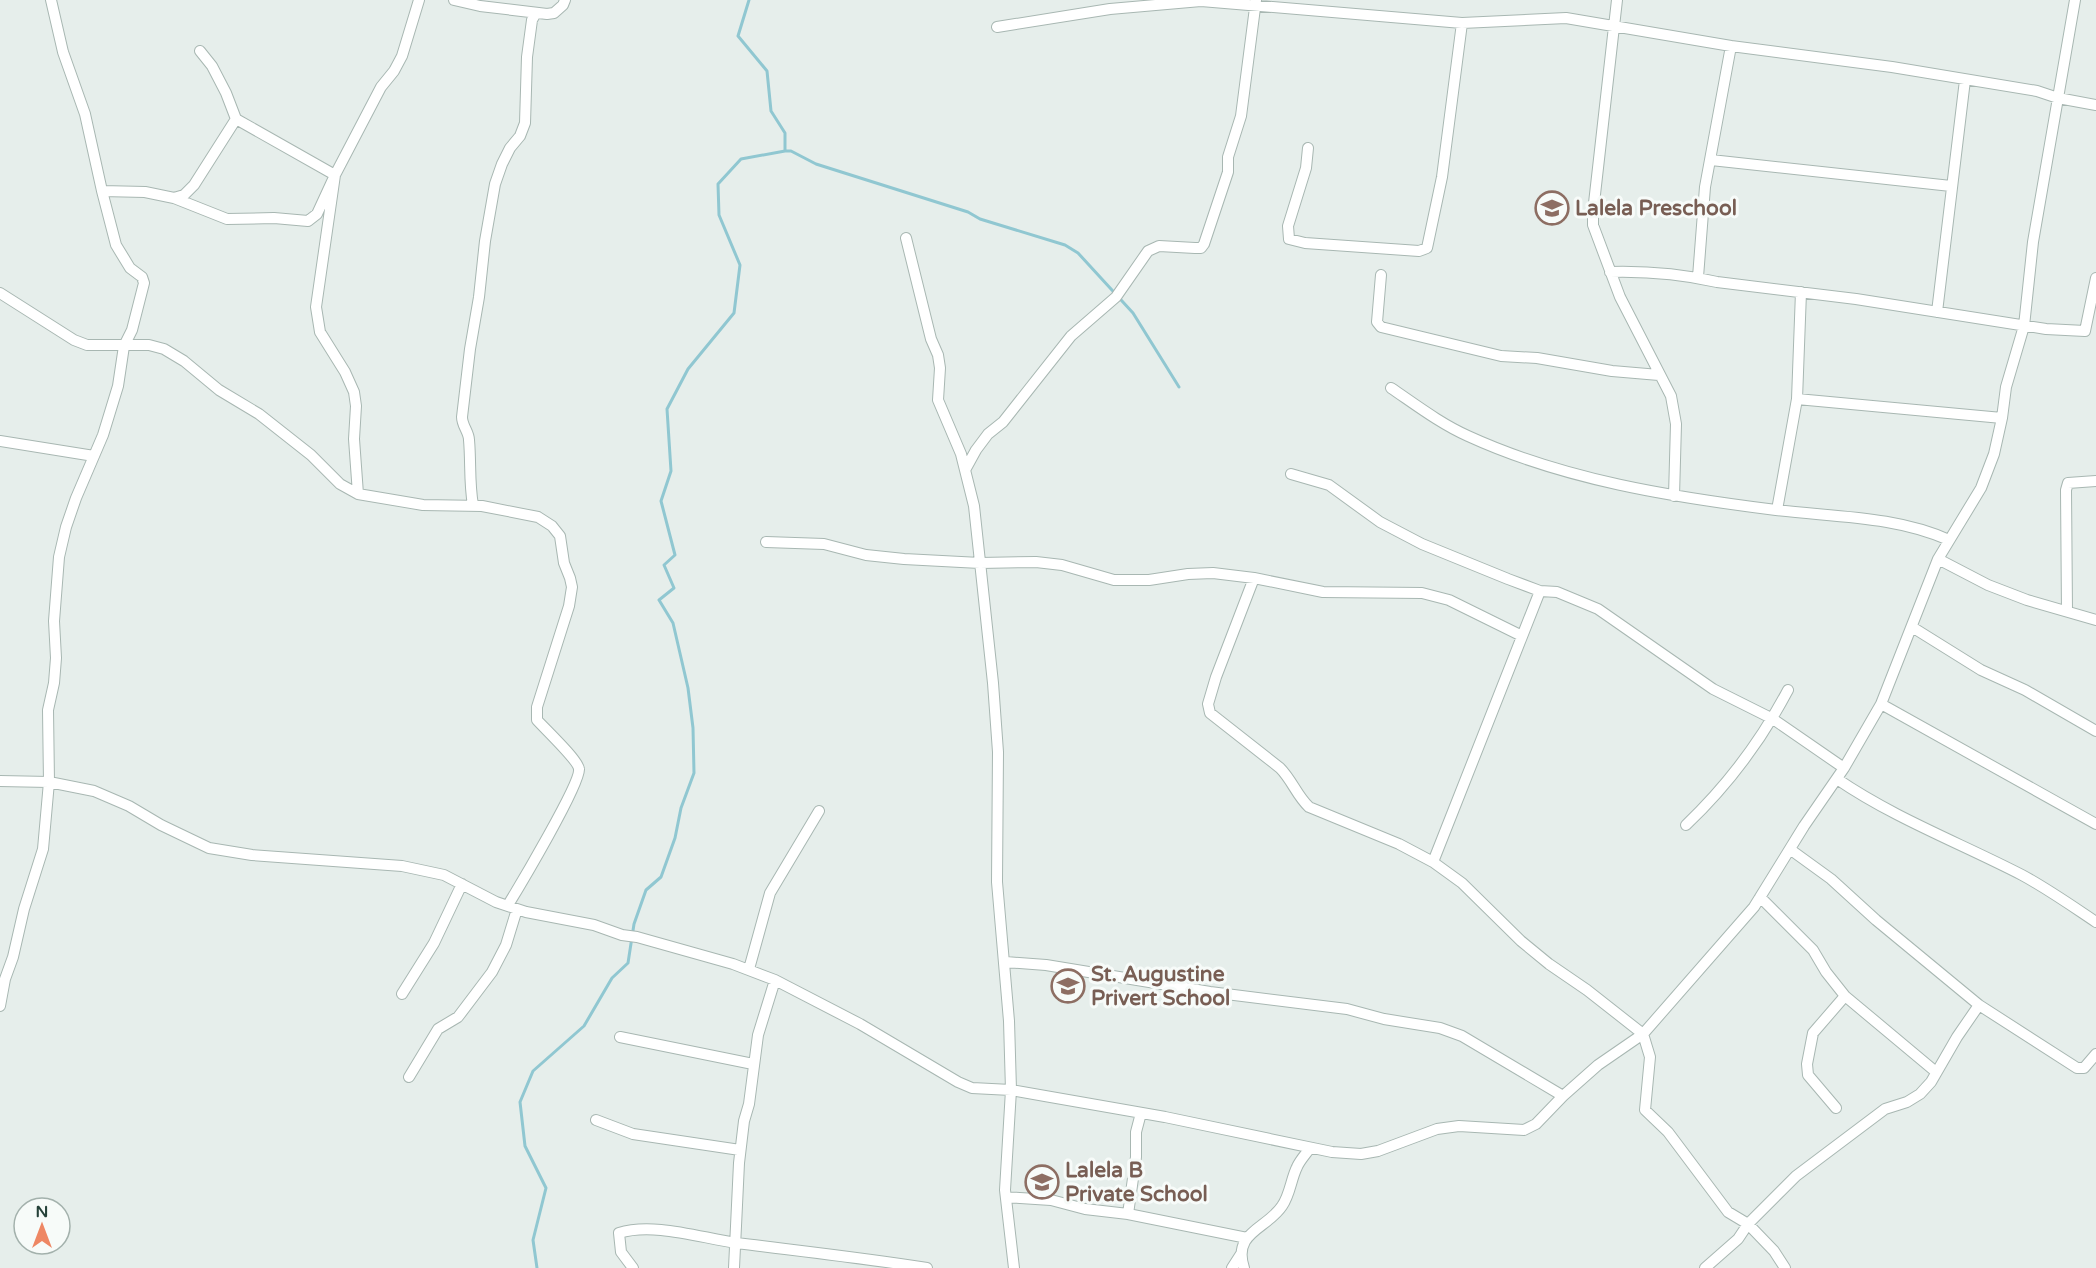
<svg xmlns="http://www.w3.org/2000/svg" width="2096" height="1268" viewBox="0 0 2096 1268" font-family="'Varela Round',sans-serif">
	<rect width="100%" height="100%" fill="#e6eeeb"/>
	<g fill="none" stroke-linecap="round" stroke-linejoin="round">
		<path stroke="#90c7d1" stroke-width="3" d="M785,151h6l25,13 152,48 12,7 85,26 13,8 55,60 46,74
			M537,1268l-4,-28 13,-52 -21,-42 -5,-44 13,-31 51,-45 28,-48 16,-15 6,-39 12,-34 15,-13 14,-39 6,-30 13,-35 -1,-45 -5,-40 -15,-65 -14,-23 15,-12 -10,-23 11,-10 -14,-54 10,-30 -4,-62 21,-40 46,-56 6,-48 -21,-50 -1,-31 23,-25 44,-8v-18l-14,-22 -4,-40 -29,-35 11,-36"/>
		<g stroke="#a8b7b2" stroke-width="12">
			<path id="minor" d="M454,0l26,6 67,8 7,-1 9,-8 2,-5
				M1617,0l-24,212v13l27,72 51,99 5,28 -2,72
				M997,27l113,-18 91,-8 261,22 104,-5 165,28 161,21 145,24 21,7 38,7
				M1308,148l-2,20 -18,58 1,13 16,4 114,8 8,-3 15,-71 20,-154
				M1711,160l240,26
				M102,191l43,1 29,6 53,21 47,-1 34,3 9,-7 18,-39 -99,-56 -10,-26 -14,-27 -12,-15
				M174,198l10,-3 10,-10 42,-66
				M906,238l25,101 7,16 2,13 -2,32 23,54 13,52 19,177 5,69 -1,130 12,139 2,69 -6,100 9,78
				M1610,272c36,-1 71,2 107,10l139,17 190,30 39,2 11,-53
				M1381,275l-4,47 4,5 120,29 36,2 75,13 47,4
				M1698,277l7,-90 26,-141
				M0,293l74,47 13,5h62l15,4 20,12 35,29 40,24 52,41 29,29 18,10 65,11 59,1 56,11 14,9 8,10 4,27 6,15 2,9 -3,19 -32,101v13c8,9 41,40 42,49 2,14 -60,118 -71,136
				M1937,312l28,-232
				M1391,388c25,17 50,36 77,48 96,44 204,61 308,74 58,7 120,6 173,30
				M1797,399l205,19
				M0,441l94,15
				M965,470l11,-20 12,-16 15,-12 68,-86 45,-39 32,-46 11,-5 36,2h6l3,-4 24,-72v-15l13,-41 15,-116
				M1291,474l38,11 51,37 42,22 86,35 32,12 17,1 41,17 115,80 60,30 71,49
				M358,494l-4,-55 2,-33 -2,-14 -9,-20 -25,-40 -4,-25 19,-132 46,-88 13,-16 8,-15 17,-56
				M473,505c-4,-22 -2,-43 -4,-65 0,-8 -7,-14 -7,-23l8,-68 9,-52 6,-56 10,-57 7,-20 8,-16 10,-12 5,-13 2,-66 5,-37 4,-7
				M1777,510l20,-111 4,-107
				M766,542l58,2 42,11 38,4 76,4 56,-1 26,3 52,15h35l39,-6 25,-1 41,5 69,14 99,1 27,7 73,36
				M1938,559l50,26 39,15 69,20
				M2067,611l-1,-121 2,-7 28,-2
				M1912,627l69,43 44,20 71,41
				M1881,704l215,120
				M1837,779c57,39 123,64 185,96 26,14 50,31 74,47
				M0,781l49,1 45,9 35,15 32,19 48,23 43,7 150,11 42,9 52,27 30,10 68,13 28,10 15,2 96,27 42,16 85,44 98,58 14,6 39,2 34,6 120,21 167,35 29,2 17,-3 59,-22 22,-3 65,4 12,-6 27,-28 35,-31 45,-31 -56,-44 -38,-26 -28,-23 -59,-58 -29,-21 -34,-18 -90,-37c-12,-11 -17,-27 -29,-39l-70,-55 -2,-9 8,-27 38,-99
				M1686,825c42,-40 75,-84 102,-135
				M1791,850l40,29 45,41 103,85 98,63h7l12,-14
				M1433,862l107,-271
				M1760,897l53,53 13,22 19,24 -32,37 -6,31 1,11 28,33
				M1006,962l40,3 164,27 137,17 37,10 56,9 22,8 101,60
				M749,969l21,-76 49,-82
				M402,994l32,-51 28,-59
				M1845,996l91,76
				M0,1006l5,-27 8,-22 11,-48 19,-60 6,-67 -1,-72 6,-27 2,-25 -2,-37 5,-64 7,-30 10,-29 27,-63 15,-49 6,-40 8,-16 12,-47 -2,-6 -12,-9 -14,-23 -14,-54 -17,-77 -22,-62 -12,-52
				M620,1037l133,27
				M409,1077l29,-48 20,-12 34,-45 14,-27 11,-36
				M1141,1113l-5,19v25l-8,57 119,24
				M596,1120l37,14 107,16
				M1006,1197l45,3 34,9 43,5
				M633,1268l-12,-16 -2,-19c34,-11 82,5 118,10 63,8 127,15 190,25
				M734,1268l5,-105 5,-42 5,-17 9,-69 17,-55
				M1232,1268l9,-14
				M1244,1268c-12,-36 23,-39 38,-62 8,-11 9,-27 15,-39 3,-7 9,-13 13,-19
				M1705,1268l33,-29 10,-15 48,-48 89,-67 22,-7 13,-8 11,-12 26,-45 22,-32
				M1785,1268l-11,-17 -26,-27 -20,-12 -60,-80 -23,-22 5,-53 -7,-23 111,-127 50,-81 40,-58 37,-64 57,-145 43,-71 13,-34 8,-36 4,-31 18,-61 9,-84 42,-242"/>
		</g>
		<use href="#minor" stroke="#fff" stroke-width="10"/>
	</g>
	<defs>
		<g id="school-ring" transform="scale(1.725)"><circle r="9.5" fill="#f7fbf9" stroke="#8d6e63" stroke-width="1.5"/><path d="M0-5L7-2L0 1L-7-2ZM-4 1L0 2.5L4 1V4Q0 6-4 4Z" fill="#8d6e63"/></g>
	</defs>
	<g fill-rule="evenodd">
		<use href="#school-ring" x="1552" y="208"/>
		<use href="#school-ring" x="1068" y="986"/>
		<use href="#school-ring" x="1042" y="1182"/>
	</g>
	<g text-anchor="middle" stroke-width="6" stroke-linejoin="round" paint-order="stroke">
		<g font-size="21" font-weight="bold" fill="#785e54" stroke="#f7fbf9" text-anchor="start">
			<text x="1575" y="215">Lalela Preschool</text>
			<text x="1091" y="981">St. Augustine<tspan x="1091" dy="24">Privert School</tspan></text>
			<text x="1065" y="1177">Lalela B<tspan x="1065" dy="24">Private School</tspan></text>
		</g>
	</g>
	<g transform="translate(42 1226)"><circle r="28" fill="#f7fbf9" stroke="#a3b1ac" stroke-width="1.5"/>
	<path d="M0-4.5L10 22L0 15L-10 22Z" fill="#ee8764"/>
	<text y="-9" font-size="16" font-weight="bold" text-anchor="middle" fill="#254139">N</text>
	</g>
</svg>
